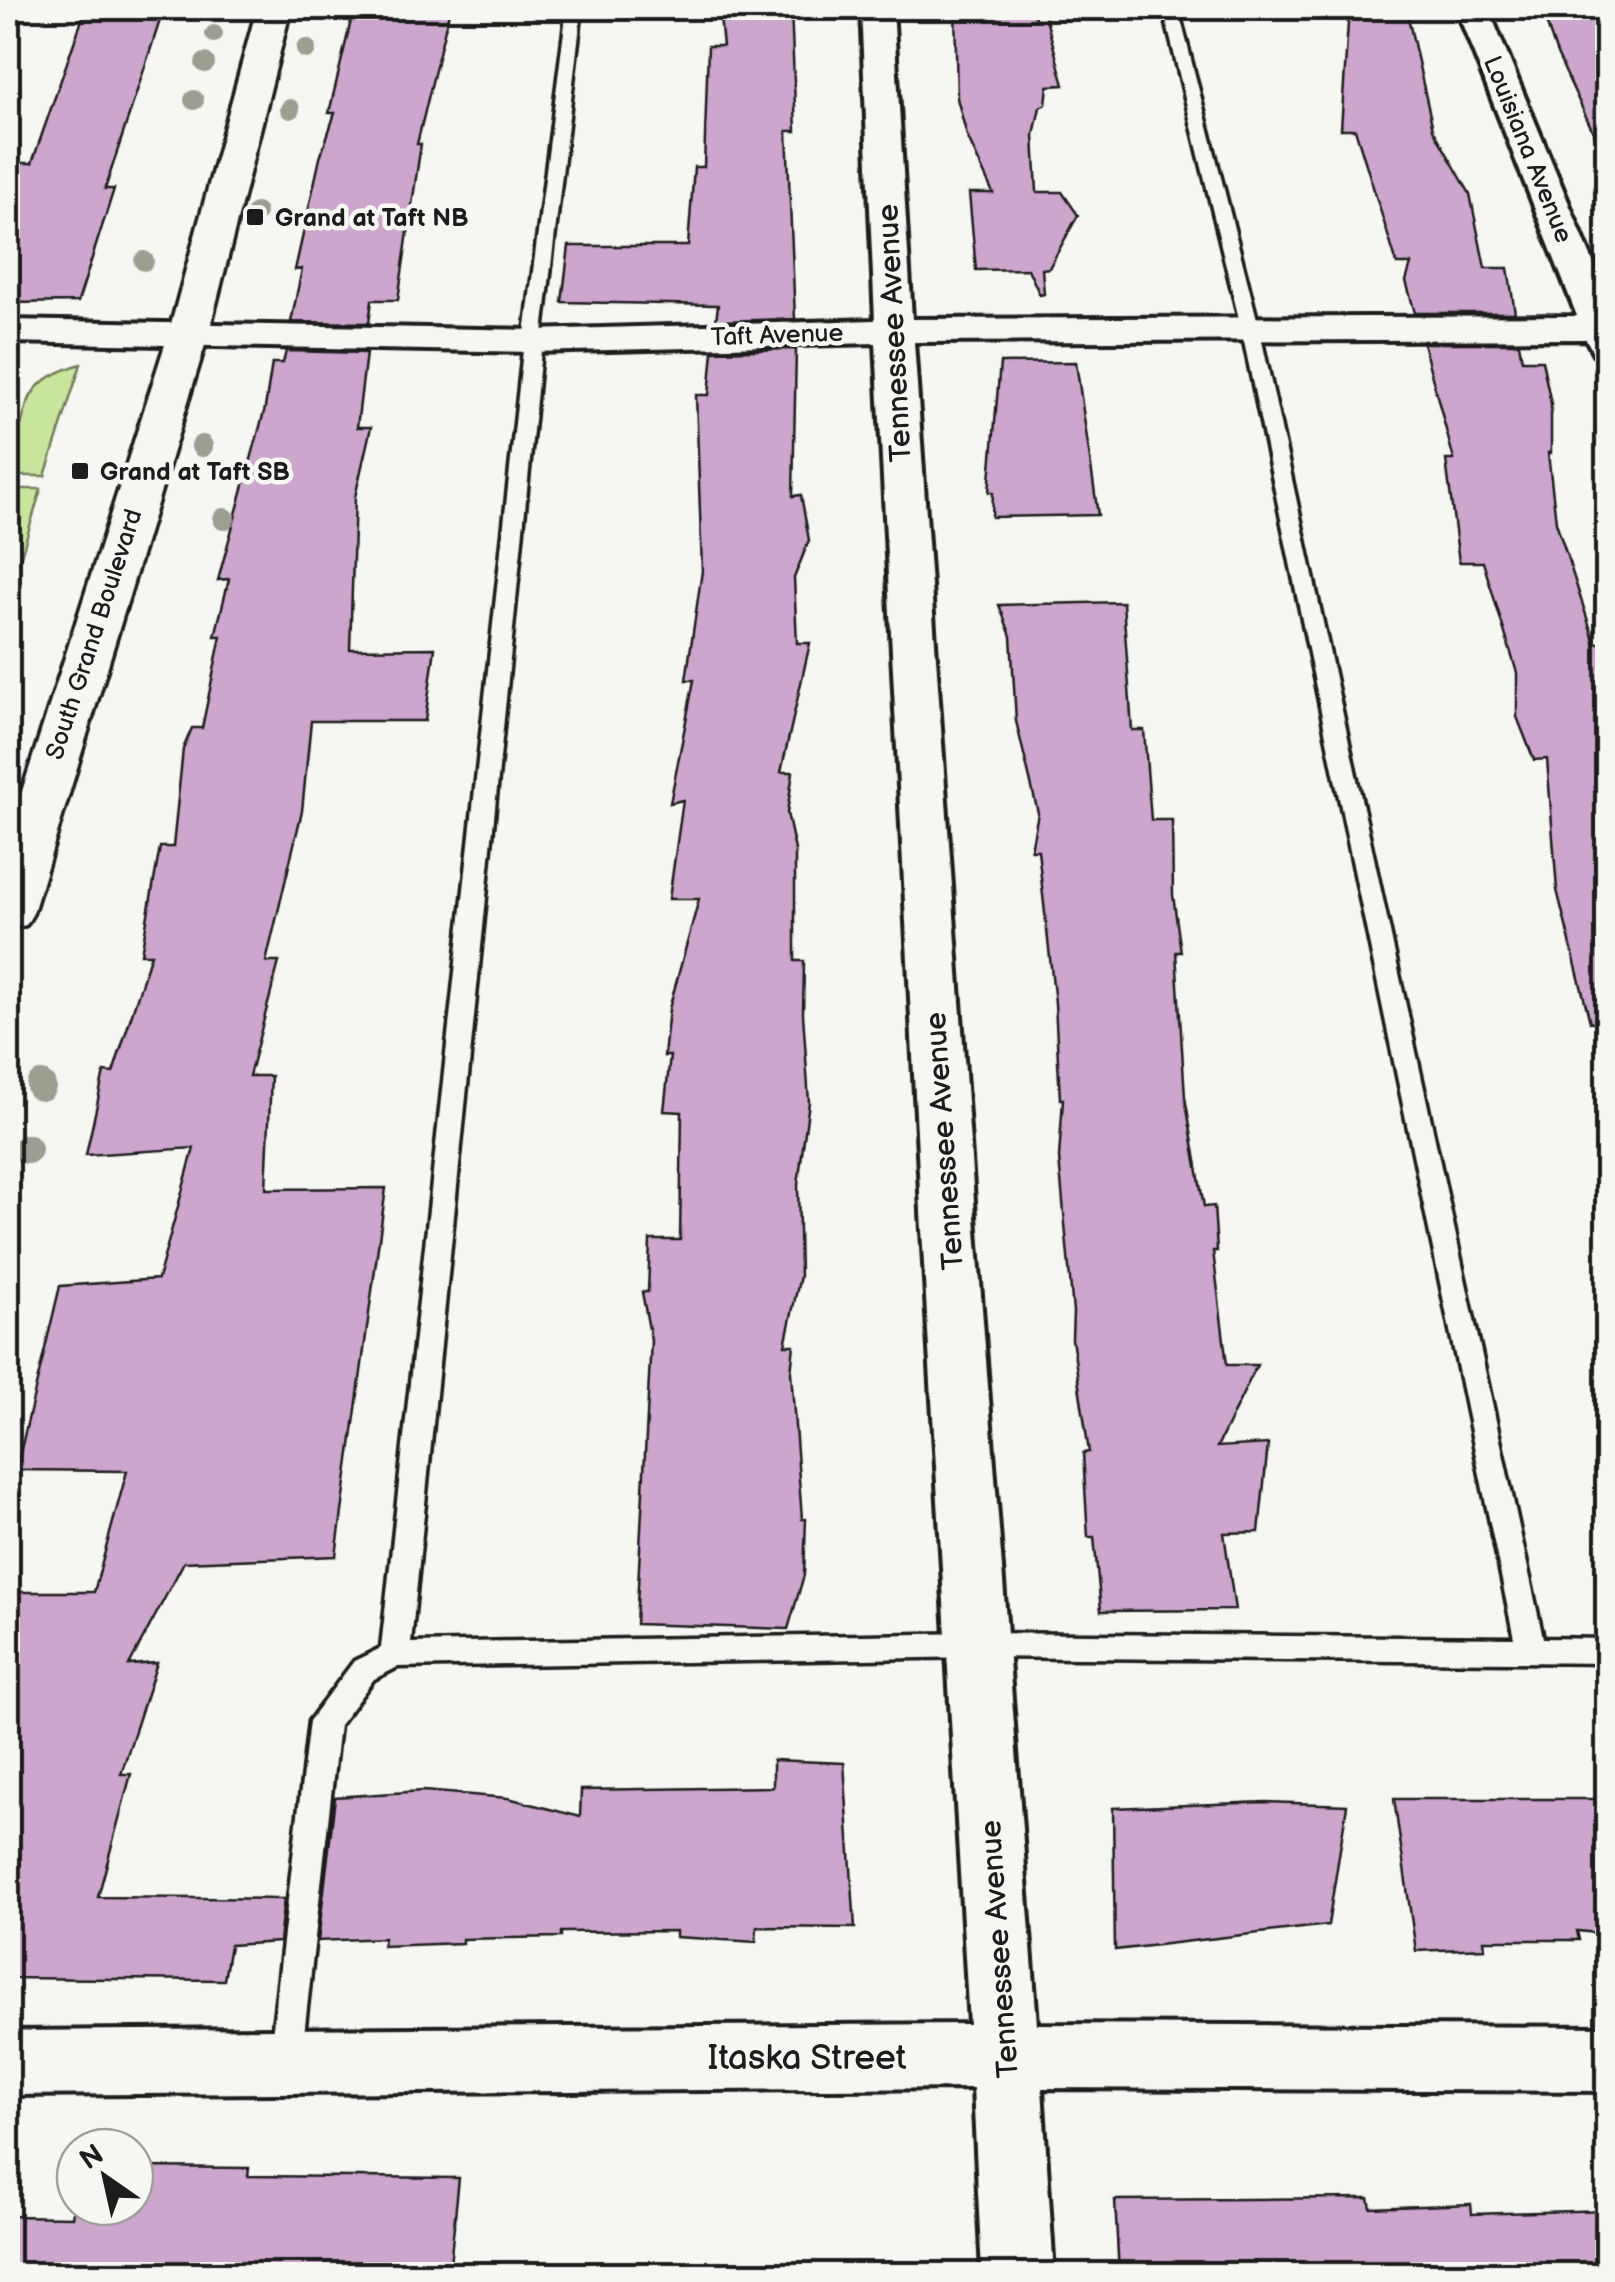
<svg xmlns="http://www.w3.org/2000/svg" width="1615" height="2282" viewBox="0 0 1615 2282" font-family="'Balsamiq Sans',sans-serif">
	<rect width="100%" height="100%" fill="#f6f6f2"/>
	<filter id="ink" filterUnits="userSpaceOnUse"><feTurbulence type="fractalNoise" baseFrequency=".01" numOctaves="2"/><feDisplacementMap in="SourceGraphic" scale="20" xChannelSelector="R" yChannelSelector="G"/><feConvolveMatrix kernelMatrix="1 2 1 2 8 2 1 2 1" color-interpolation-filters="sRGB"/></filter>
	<g filter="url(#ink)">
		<path fill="#c8e59c" stroke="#72805c" stroke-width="2.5" d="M81,364l-36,112h-37v-11c25,-56 5,-80 73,-101z
			M8,489h33l-33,111z"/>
		<path fill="#cda6ce" stroke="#1c1c1c" stroke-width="2.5" d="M86,8h78l-59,181h9l-36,113 -70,1v-107l12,-33h12z
			M354,8h96l-33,136h4l-23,156h-26l-3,23 -78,-1 11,-53 -7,1 25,-112 15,-45h-6z
			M719,8h72l5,123h-9l8,188 -79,2 2,-16 -156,-3 7,-56h119l6,-79h10l4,-121h15z
			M955,8h79l1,11h11l18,66 -16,1 -2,18 -6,3 -6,28 3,57h25l16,23 -29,53 -7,1 2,25 -4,1 -12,-26 -52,1 -7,-77h24l-26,-57 -10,-38z
			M1349,8h57l27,121 37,65 15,74h23l7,45h-100l-9,-32 5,-17h-14l-42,-135h-14z
			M1541,8h67v156l-51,-110z
			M1423,343h96l3,17h20l9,44v49h-3l8,69 39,121h13v377l-18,2 -33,-132 -10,-131 -13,1 -17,-43v-44l-34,-111h-24l-13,-102h8z
			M796,349l-3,147 8,-1 8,45 -15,38 3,65h13l-29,129h12l-6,41 8,37v111h9l-1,53 6,88 -11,82 2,92 -15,69h9l-3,27 11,147h4l-2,56 -16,54 -152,-5 15,-284 -9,-48h6l2,-52h30l2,-128 -18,-1 6,-55h-6l5,-47 30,-110h-30l14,-99 -13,3 24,-123h-8l16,-109 -6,-176h13l4,-44z
			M286,351l80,2 -9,74h14l-16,70 -5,152 85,-1 -10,73h-114l-9,90 -36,151h13l-30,114h22l-5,113 120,-1 -50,368 -152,6 -55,103 28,-2 -36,111h10l-33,123 186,2 -5,43 -49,3 -6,35 -216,-2v-386h86l33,-121 -111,-1 44,-184 98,-7 36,-131 -108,7 18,-83 9,1 38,-119h-10l19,-107h13l10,-98 9,-21h10l19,-92h-6l14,-57 -11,1 47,-172 7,-45h11z
			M1076,362l22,153 -106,2 1,-25h-4l11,-129z
			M1123,602l9,128h12l7,90h21l1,75 8,57h-5l9,145 19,110 10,-1 3,45h-4l14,114h30l-40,82 51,-3 -9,88 -35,1 11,77 -134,1 -7,-74h-6l-5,-84 6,-1 -17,-113 1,-27 -14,-154 4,-59h-3l-5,-96 -17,-153h-7l7,-37 -22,-92 -5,-85 -12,-31z
			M773,1760l71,3 11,165 -98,-1 -1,15 -80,-5v-6l-115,1v5l-99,2v4l-80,3 2,-8 -66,3 17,-144 88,-6 85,7 72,19 1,-27 192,-3z
			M1394,1799h214v135l-31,-3 2,9h-95l1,8 -69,3z
			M1266,1802l81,3 -19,120 -213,25 -2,-142z
			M135,2167l114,1 -1,8 211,2 -10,96h-441v-58l64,1 3,-17v7h60z
			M1369,2198l2,10 100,-4 1,10 136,-4v64h-489l-4,-74z"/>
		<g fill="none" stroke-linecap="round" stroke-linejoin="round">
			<g stroke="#1c1c1c" stroke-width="7">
				<path id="service" d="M567,8h15l-40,333 -131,1302 565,-10 538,5 -273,-1311 -78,-319h15l81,319 284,1311 65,1v24l-632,-6 -578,10 -24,12 -35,46 -38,336 -4,11 -12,4 -12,-4 -4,-11 40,-340 45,-60 27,-13 143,-1307z"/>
			</g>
			<g stroke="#1c1c1c" stroke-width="8">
				<path id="minor" d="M861,8h32l19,311 665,-3 -121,-308h32l120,290v59l-14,-3 -8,-15 -672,3 62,888 61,794 571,3v64l-566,-3 12,186h-72l-9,-186 -965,7v-64l961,-7 -47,-794 -46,-887 -343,9 -525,-10v-22l525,10 342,-10z"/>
			</g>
			<g stroke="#1c1c1c" stroke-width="7">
				<path id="secondary" d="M257,8h34l-82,324 -176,581 -7,12 -18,4v-94l161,-503z"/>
			</g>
			<use href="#service" fill="#f6f6f2" fill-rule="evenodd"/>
			<use href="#minor" fill="#f6f6f2" fill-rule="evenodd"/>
			<use href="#secondary" fill="#f6f6f2" fill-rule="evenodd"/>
		</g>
		<g fill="#9b9f91">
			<circle cx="214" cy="34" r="9"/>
			<circle cx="306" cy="49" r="10"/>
			<circle cx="205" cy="63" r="10"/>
			<circle cx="194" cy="100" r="10"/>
			<circle cx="290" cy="109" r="10"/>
			<circle cx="256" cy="213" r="10"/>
			<circle cx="144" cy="261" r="10"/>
			<circle cx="202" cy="446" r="11"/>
			<circle cx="224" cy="519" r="11"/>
			<circle cx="41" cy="1086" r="15"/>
			<circle cx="27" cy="1149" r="15"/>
		</g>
	</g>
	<g fill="#1c1c1c" stroke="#f6f6f2" stroke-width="4">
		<rect x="245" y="207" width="20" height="20" rx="5"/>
		<rect x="70" y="461" width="20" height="20" rx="5"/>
	</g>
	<g text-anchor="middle" stroke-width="9" stroke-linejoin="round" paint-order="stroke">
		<g font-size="25" fill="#1c1c1c" stroke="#f6f6f2">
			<text transform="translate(1529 149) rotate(68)" y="9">Louisiana Avenue</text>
			<text transform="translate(777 334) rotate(-2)" y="9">Taft Avenue</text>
			<text transform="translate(93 634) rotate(-72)" y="9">South Grand Boulevard</text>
		</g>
		<g font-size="25" font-weight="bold" fill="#1c1c1c" stroke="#f6f6f2" text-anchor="start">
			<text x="275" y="226">Grand at Taft NB</text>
			<text x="100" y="480">Grand at Taft SB</text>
		</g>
		<g font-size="30" fill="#1c1c1c" stroke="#f6f6f2">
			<text transform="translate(894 333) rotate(-93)" y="10">Tennessee Avenue</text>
			<text transform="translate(944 1141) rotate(-94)" y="10">Tennessee Avenue</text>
			<text transform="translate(999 1949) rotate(-94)" y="10">Tennessee Avenue</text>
		</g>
		<g font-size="35" fill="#1c1c1c" stroke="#f6f6f2">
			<text x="807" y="2069">Itaska Street</text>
		</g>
	</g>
	<rect width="1615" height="2282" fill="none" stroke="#f6f6f2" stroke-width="40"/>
	<rect x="20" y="20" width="1575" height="2242" fill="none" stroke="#1c1c1c" stroke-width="4" filter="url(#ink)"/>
	<g transform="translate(105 2177) rotate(326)"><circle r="48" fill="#f6f6f2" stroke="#9f9f9c" stroke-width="2.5"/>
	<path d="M0-8L18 38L0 25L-18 38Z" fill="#1c1c1c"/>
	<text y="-15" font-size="28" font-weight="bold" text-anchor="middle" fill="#1c1c1c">N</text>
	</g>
</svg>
